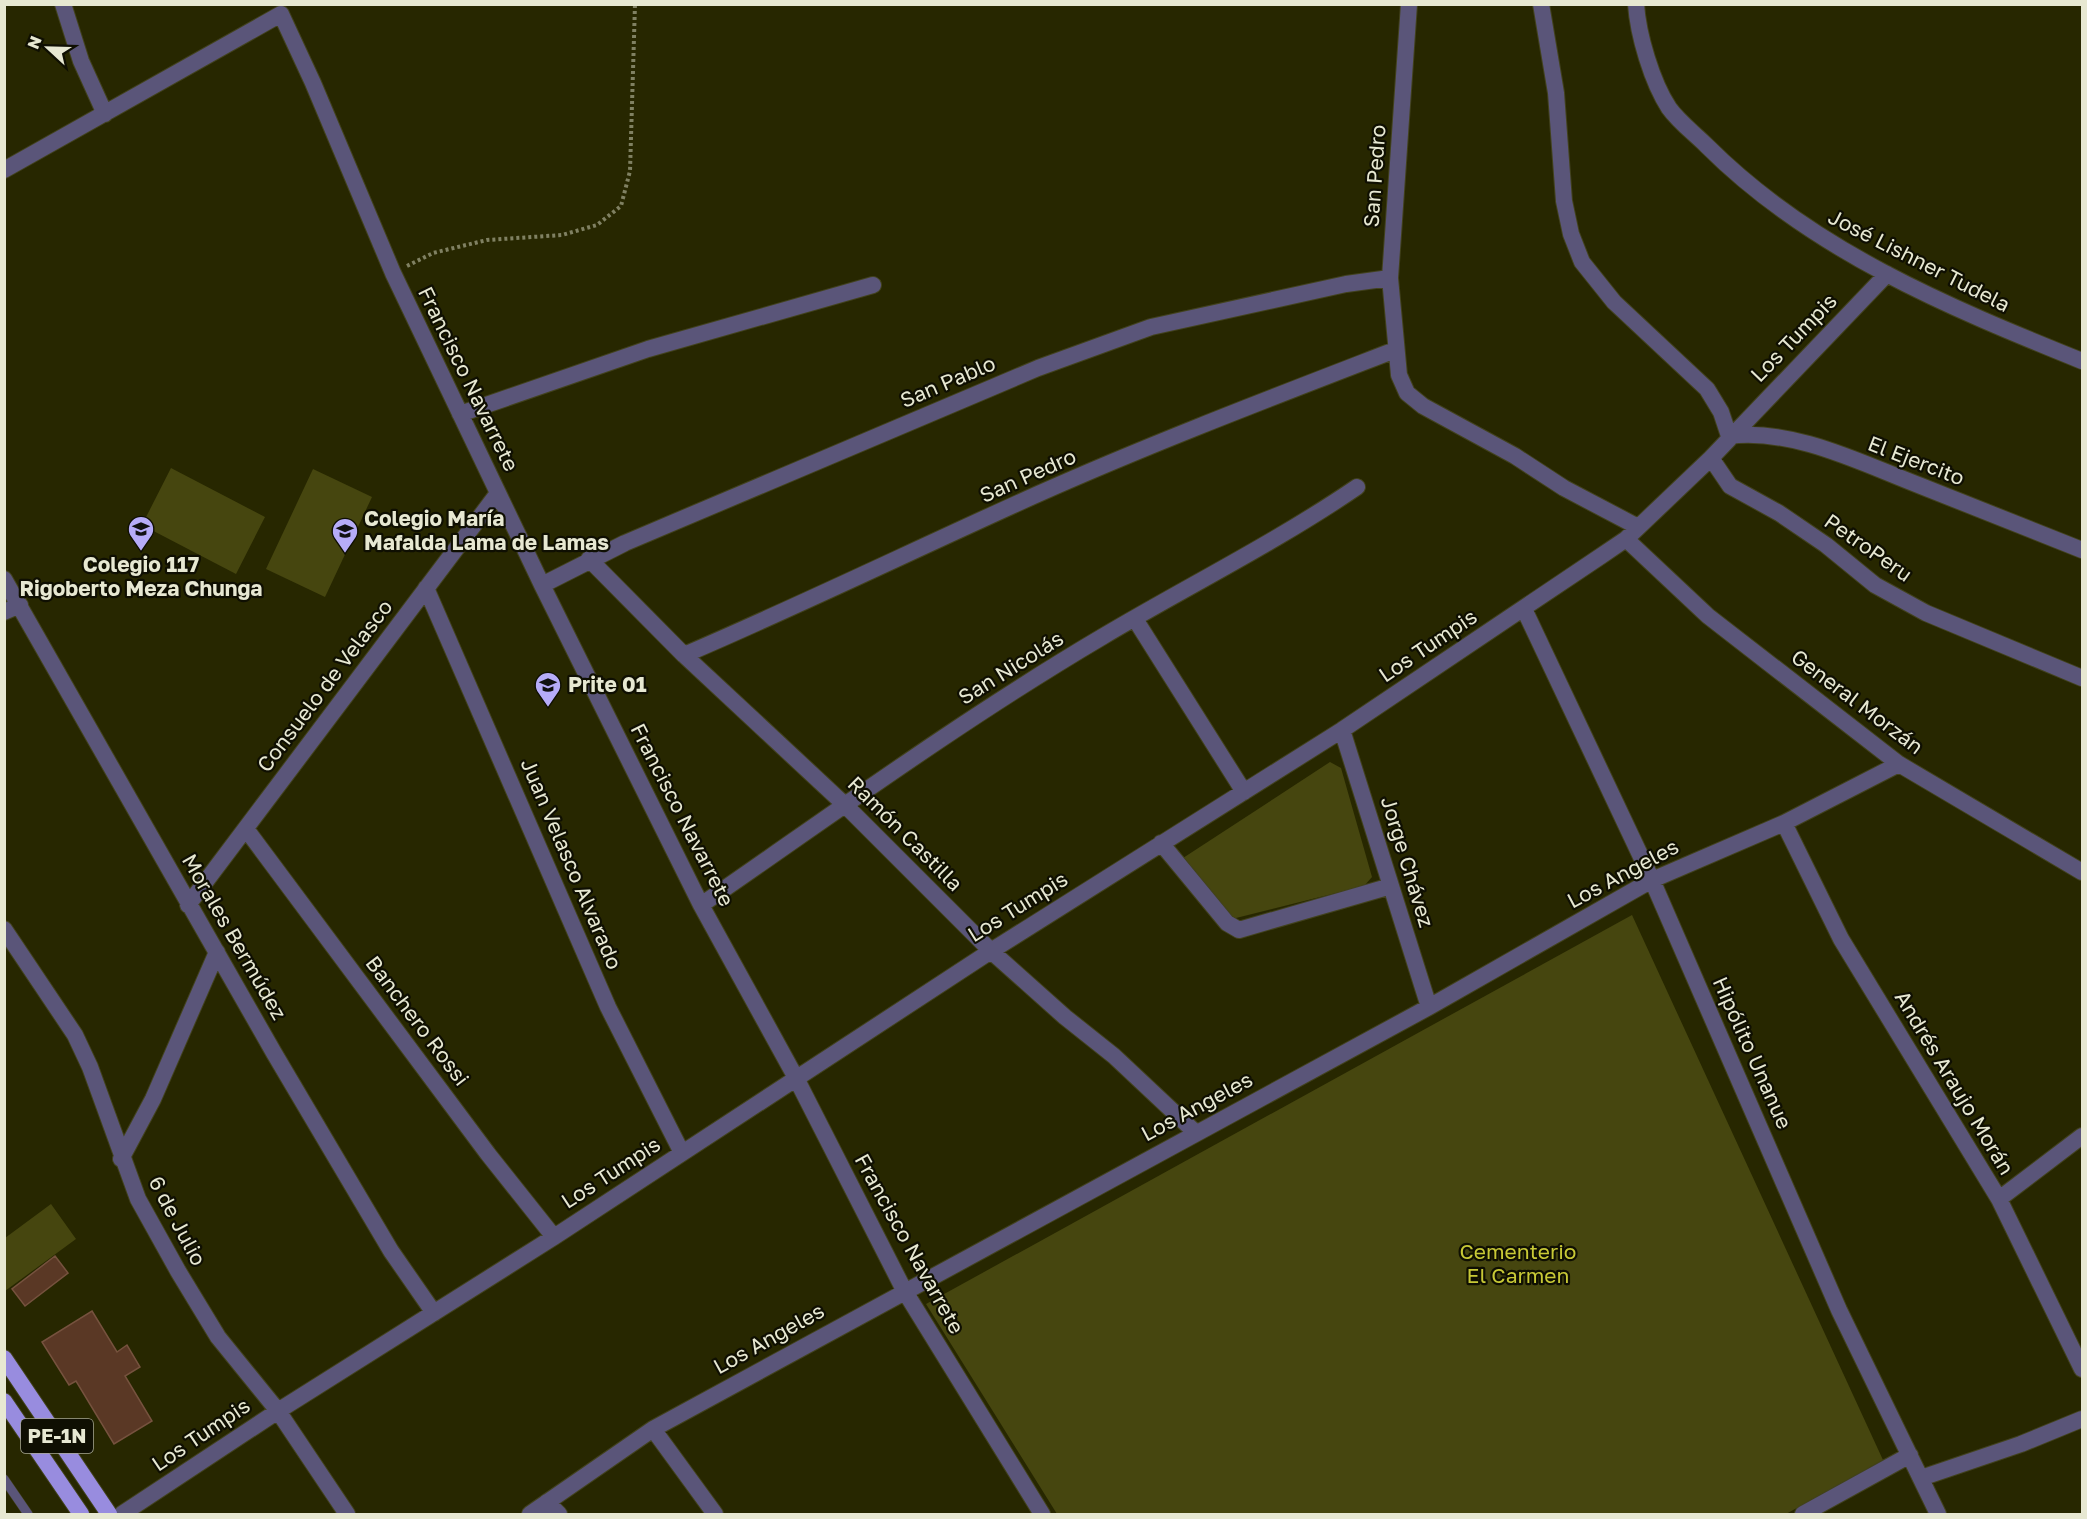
<svg xmlns="http://www.w3.org/2000/svg" width="2087" height="1519" viewBox="0 0 2087 1519" font-family="'Golos Text',sans-serif">
	<rect width="100%" height="100%" fill="#272700"/>
	<path fill="#46460f" d="M171,468l94,49 -29,57 -94,-49z
		M313,469l59,28 -47,100 -59,-28z
		M1330,762l11,6 31,109 -8,9 -132,33 -49,-61z
		M1632,915l251,545 -97,54h-729l-131,-210z
		M51,1204l25,35 -71,52v-53z"/>
	<path fill="#5a3825" stroke="#76523e" stroke-width="1.5" d="M55,1256l13,17 -43,33 -13,-17z
		M92,1311l25,41 10,-7 13,22 -15,9 27,45 -38,23 -38,-63 -7,4 -27,-43z"/>
	<g fill="none" stroke-linecap="round" stroke-linejoin="round">
		<g stroke="#42421d" stroke-width="10">
			<path id="service" d="M4,1479l24,35"/>
		</g>
		<g stroke="#42421d" stroke-width="18">
			<path id="minor" d="M63,4l18,57 24,53
				M1409,4l-19,274 9,97 8,18 16,13 92,50 49,32 74,39
				M1541,4l15,89 8,108 7,33 11,28 32,40 93,87 14,23 8,24c65,-8 132,27 192,50 54,22 108,43 161,64
				M1636,4c2,31 16,78 33,104 10,14 26,26 38,38 104,104 241,161 375,215
				M4,170l277,-156 32,69 80,190 149,312 159,320 95,173 108,212 138,224
				M460,414l188,-65 225,-64
				M1711,458l19,28 49,27 47,32 49,40 51,28 156,65
				M1626,539l82,77 191,148 183,108
				M589,559l95,96 161,150 146,146 74,66 49,39 82,77
				M4,579l270,474 117,198 43,62
				M542,585l83,-42 413,-175 113,-41 195,-43 44,-6
				M426,588l182,419 74,146
				M1524,609l128,271 187,430 99,204
				M4,612l16,-7
				M1135,619l109,173
				M684,655c119,-51 236,-108 354,-161 117,-52 238,-98 357,-144
				M1342,730l87,277
				M1784,823l57,116 158,260 83,170
				M246,829l242,325 66,83
				M1161,843l66,80 12,7 152,-44
				M188,905l310,-412
				M701,905c132,-91 262,-186 401,-268 84,-50 173,-94 255,-150
				M4,929l71,106 15,32 48,132 40,72 40,66 60,74 69,103
				M121,1159l32,-60 64,-147
				M1999,1199l83,-63
				M653,1429l62,85
				M1921,1478l100,-34 61,-25
				M547,1502l12,12
				M122,1514l156,-103 276,-174 437,-286 351,-221 259,-174 25,-17 85,-81 176,-184
				M530,1514l123,-85 776,-422 223,-127 132,-57 115,-59
				M1803,1514l107,-59"/>
		</g>
		<g stroke="#42421d" stroke-width="18">
			<path id="trunk" d="M4,1358l105,156
				M4,1401l77,113"/>
		</g>
		<path stroke="#808162" stroke-width="4" stroke-dasharray="3 3" stroke-linecap="butt" d="M407,266l26,-13 54,-13 75,-5 35,-10 24,-19 9,-35 5,-167"/>
		<use href="#service" stroke="#5a5579" stroke-width="9"/>
		<use href="#minor" stroke="#5a5579" stroke-width="16"/>
		<use href="#trunk" stroke="#988cdf" stroke-width="16"/>
	</g>
	<defs>
		<g id="school-pin" transform="scale(1.35)"><path d="M0 17L-7.5 6A9.5 9.5 0 1 1 7.5 6Z" fill="#b6acf8" stroke="#0f0f02"/><path d="M0-5L7-2L0 1L-7-2ZM-4 1L0 2.5L4 1V4Q0 6-4 4Z" fill="#111"/></g>
	</defs>
	<g fill-rule="evenodd">
		<use href="#school-pin" x="141" y="529"/>
		<use href="#school-pin" x="345" y="531"/>
		<use href="#school-pin" x="548" y="685"/>
	</g>
	<g text-anchor="middle" stroke-width="4.5" stroke-linejoin="round" paint-order="stroke">
		<rect fill="#0f0f02" stroke="#a6a794" stroke-width="1.5" x="21" y="1419" width="72" height="34" rx="4.5"/>
		<g font-size="20" font-weight="bold" fill="#e7e8d2">
			<text x="57" y="1443">PE-1N</text>
		</g>
		<g font-size="21" fill="#e7e8d2" stroke="#0f0f02">
			<text transform="translate(1375 176) rotate(-86)" y="7">San Pedro</text>
			<text transform="translate(1919 261) rotate(27)" y="7">José Lishner Tudela</text>
			<text transform="translate(1794 338) rotate(-46)" y="7">Los Tumpis</text>
			<text transform="translate(468 379) rotate(64)" y="7">Francisco Navarrete</text>
			<text transform="translate(948 382) rotate(-23)" y="7">San Pablo</text>
			<text transform="translate(1916 461) rotate(21)" y="7">El Ejercito</text>
			<text transform="translate(1028 476) rotate(-24)" y="7">San Pedro</text>
			<text transform="translate(1868 548) rotate(35)" y="7">PetroPeru</text>
			<text transform="translate(1428 646) rotate(-34)" y="7">Los Tumpis</text>
			<text transform="translate(1011 668) rotate(-32)" y="7">San Nicolás</text>
			<text transform="translate(325 686) rotate(-53)" y="7">Consuelo de Velasco</text>
			<text transform="translate(1857 702) rotate(37)" y="7">General Morzán</text>
			<text transform="translate(682 815) rotate(63)" y="7">Francisco Navarrete</text>
			<text transform="translate(905 834) rotate(45)" y="7">Ramón Castilla</text>
			<text transform="translate(1407 862) rotate(73)" y="7">Jorge Chávez</text>
			<text transform="translate(571 864) rotate(67)" y="7">Juan Velasco Alvarado</text>
			<text transform="translate(1623 874) rotate(-28)" y="7">Los Angeles</text>
			<text transform="translate(1018 907) rotate(-32)" y="7">Los Tumpis</text>
			<text transform="translate(234 937) rotate(60)" y="7">Morales Bermúdez</text>
			<text transform="translate(417 1021) rotate(53)" y="7">Banchero Rossi</text>
			<text transform="translate(1752 1053) rotate(66)" y="7">Hipólito Unanue</text>
			<text transform="translate(1954 1083) rotate(59)" y="7">Andrés Araujo Morán</text>
			<text transform="translate(1197 1107) rotate(-28)" y="7">Los Angeles</text>
			<text transform="translate(611 1173) rotate(-33)" y="7">Los Tumpis</text>
			<text transform="translate(177 1221) rotate(62)" y="7">6 de Julio</text>
			<text transform="translate(909 1244) rotate(61)" y="7">Francisco Navarrete</text>
			<text transform="translate(769 1339) rotate(-29)" y="7">Los Angeles</text>
			<text transform="translate(201 1435) rotate(-34)" y="7">Los Tumpis</text>
		</g>
		<g font-size="21" font-weight="bold" fill="#e7e8d2" stroke="#0f0f02" text-anchor="start">
			<text x="364" y="526">Colegio María<tspan x="364" dy="24">Mafalda Lama de Lamas</tspan></text>
			<text x="141" y="572" text-anchor="middle">Colegio 117<tspan x="141" dy="24">Rigoberto Meza Chunga</tspan></text>
			<text x="568" y="692">Prite 01</text>
		</g>
		<g font-size="21" fill="#c8c936" stroke="#0f0f02">
			<text x="1518" y="1259">Cementerio<tspan x="1518" dy="24">El Carmen</tspan></text>
		</g>
	</g>
	<rect width="2087" height="1519" fill="none" stroke="#e7e8d2" stroke-width="12"/>
	<g transform="translate(48 48) rotate(292)" stroke="#0f0f02" stroke-width="4.5" paint-order="stroke">
	<path d="M0-4.5L10 22L0 15L-10 22Z" fill="#e7e8d2"/>
	<text y="-9" font-size="16" font-weight="bold" text-anchor="middle" fill="#e7e8d2">N</text>
	</g>
</svg>
